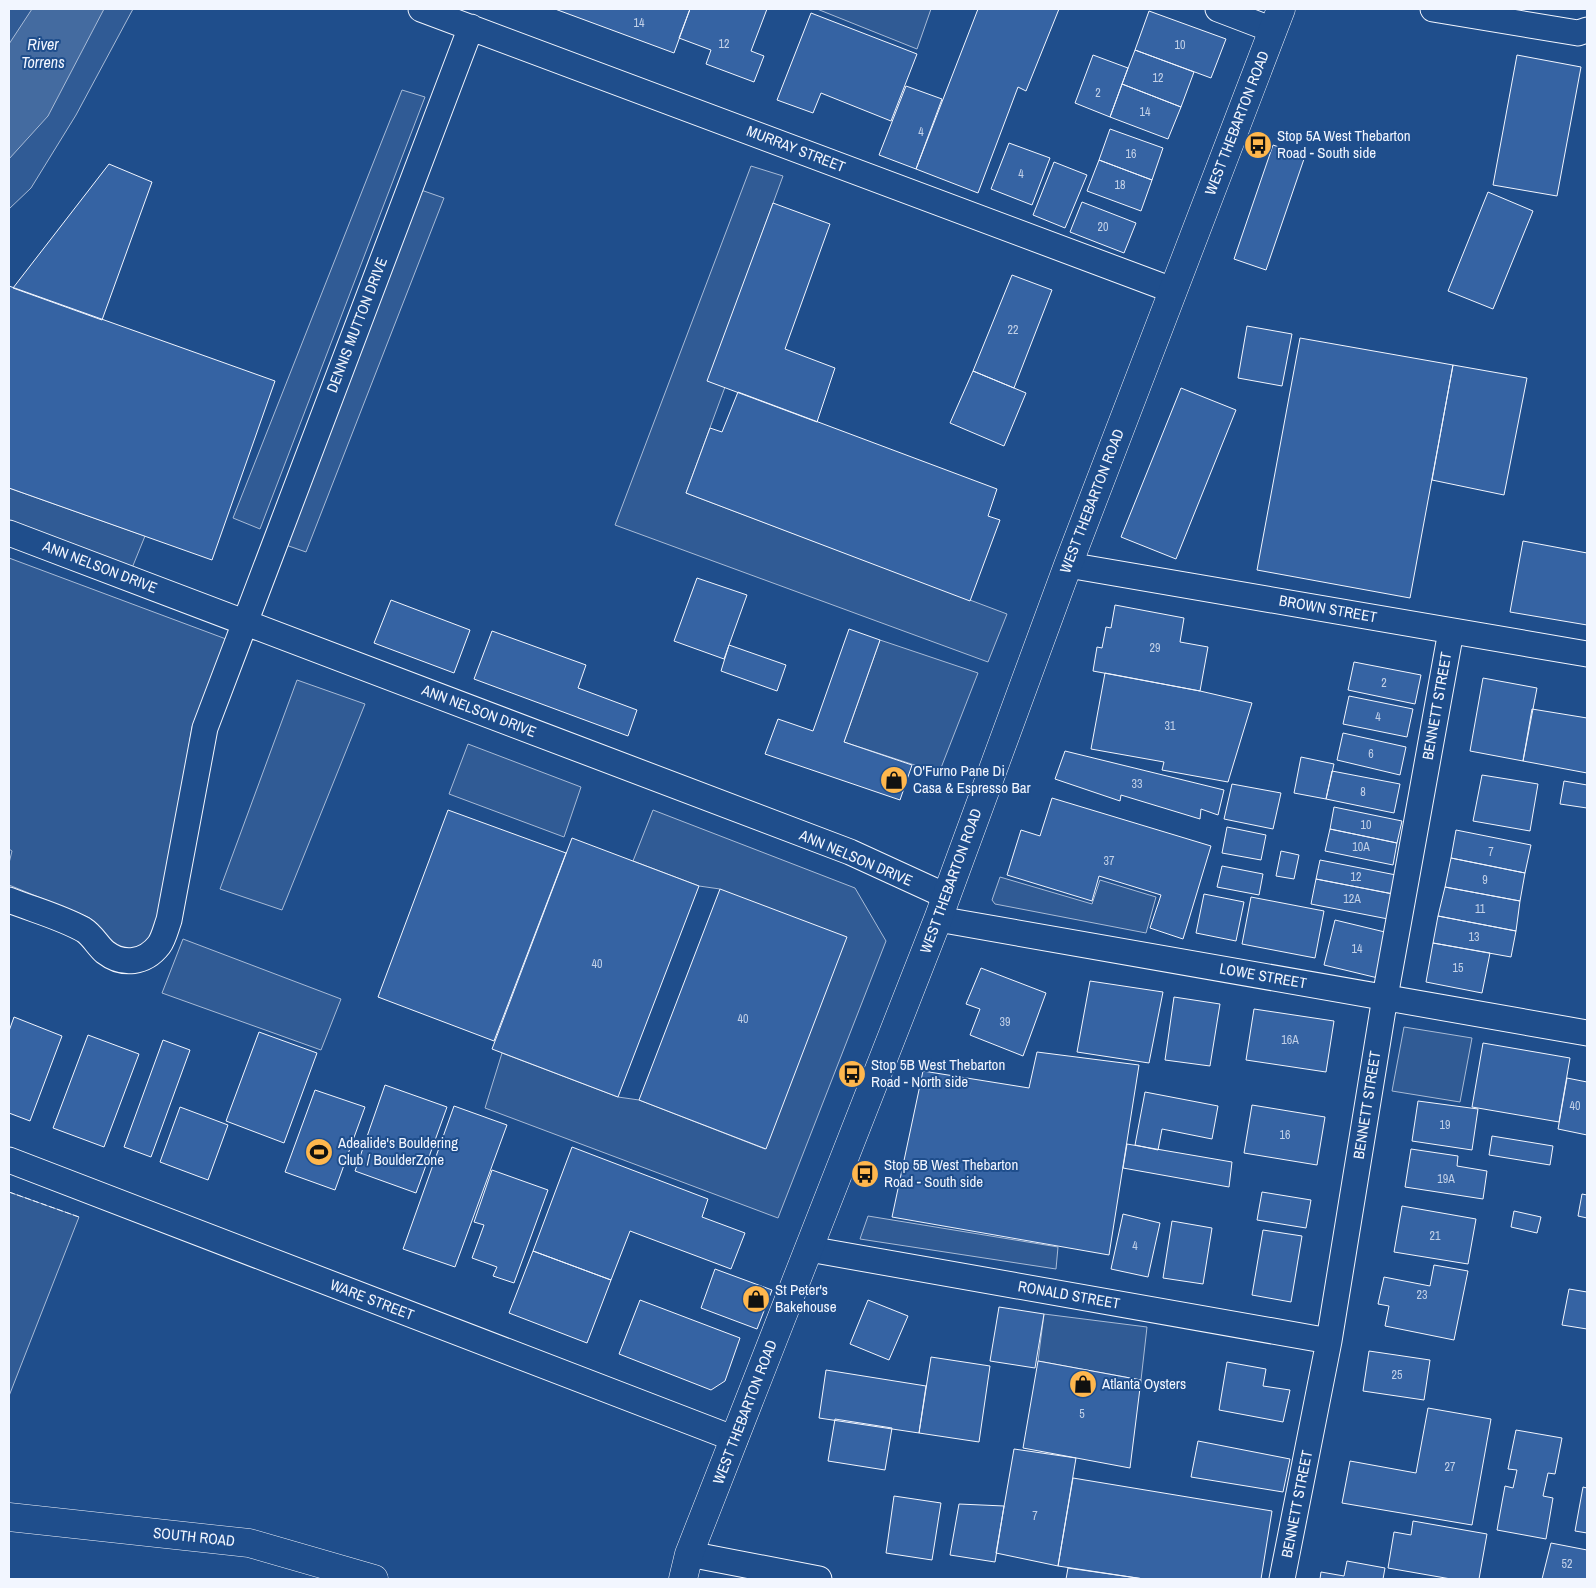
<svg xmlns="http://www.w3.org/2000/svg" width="1596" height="1588" viewBox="0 0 1596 1588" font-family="'Archivo Narrow',sans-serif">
	<rect width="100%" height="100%" fill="#1f4e8c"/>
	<path fill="#305b95" stroke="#a8bbd7" d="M9,9h124l-57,106 -45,73 -22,21z
		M817,9h114l-14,40z
		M402,90l23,7 -165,432 -27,-11z
		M751,166l32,10 -75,205 17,6 -39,106 321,121 -19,48 -373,-137z
		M421,190l23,8 -138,354 -23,-8z
		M9,488l136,48 -13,32 -123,-45z
		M9,558l217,81 -34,88 -28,175 -5,20 -17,26 -22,1 -13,-10 -17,-21 -81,-33v-22l3,-12 -3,-2z
		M880,640l98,33 -39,100 -95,-31z
		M297,680l68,24 -83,206 -62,-21z
		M468,744l113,43 -17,50 -115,-43z
		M653,810l202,78 31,53 -108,277 -293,-110 17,-55 116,44 21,3 126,49 -45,-260 -21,-3 -66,-25z
		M1000,877l92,27 8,-24 56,17 -10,36 -151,-29 -3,-4z
		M183,939l158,60 -20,51 -159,-57z
		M1404,1027l68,11 -12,64 -68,-11z
		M9,1192l70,25 -70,179z
		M868,1216l190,31 -2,22 -196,-30z
		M1044,1314l103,13 -6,53 -103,-19z"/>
	<path fill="#446ba0" stroke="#a8bbd7" d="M32,9h72l-56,107 -39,43v-115z"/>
	<path fill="#3563a3" stroke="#f2f6ff" d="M555,9h135l-16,44z
		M690,9h77l-16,42 13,5 -10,26 -48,-18 5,-14 -32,-12z
		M978,9h81l-33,82 -8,-4 -40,106 -62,-24z
		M1149,11l77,28 -15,39 -76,-28z
		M811,13l106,41 -26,67 -70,-28 -8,20 -36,-13z
		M1135,50l59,22 -13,35 -59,-23z
		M1093,55l35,13 -18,49 -35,-14z
		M1517,55l64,12 -24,129 -64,-11z
		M1122,84l59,23 -13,32 -58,-22z
		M906,86l36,13 -26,70 -37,-14z
		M1110,129l53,19 -11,32 -53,-20z
		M1009,143l41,15 -18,47 -41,-16z
		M1273,145l32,11 -39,114 -32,-11z
		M1099,160l53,20 -11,31 -54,-20z
		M1054,162l33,13 -22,53 -32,-13z
		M109,164l43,18 -50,138 -89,-32z
		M1488,192l45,19 -40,98 -45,-18z
		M1082,202l54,21 -12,30 -54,-21z
		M773,203l57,21 -45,125 50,19 -18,54 -110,-41z
		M1012,275l40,15 -38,98 -41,-17z
		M9,286l266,95 -63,179 -203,-72z
		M1247,326l45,8 -10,52 -44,-8z
		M1300,338l153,27 -43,233 -153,-28z
		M1453,365l74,13 -23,117 -72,-15z
		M973,371l53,22 -22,53 -54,-23z
		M1181,388l55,22 -60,149 -55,-22z
		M738,392l259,97 -9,27 12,4 -30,81 -284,-108 24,-65 12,4z
		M1523,541l64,12v72l-77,-13z
		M697,578l50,17 -23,64 -50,-18z
		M391,600l79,30 -16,43 -80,-30z
		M1115,605l69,13 -4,24 28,5 -8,44 -107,-20 4,-24 5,1 4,-21 5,1z
		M849,629l31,11 -36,102 68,23 -12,35 -135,-46 13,-35 35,12z
		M492,631l94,34 -8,23 59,22 -9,26 -154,-57z
		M729,645l57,20 -9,26 -56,-20z
		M1354,662l67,13 -6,29 -67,-14z
		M1105,673l95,18 52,12 -24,79 -66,-12 2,-8 -73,-13z
		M1483,678l54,10 -14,73 -53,-10z
		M1349,696l64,13 -6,28 -64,-13z
		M1532,709l55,9v55l-64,-12z
		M1343,733l63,14 -6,28 -63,-15z
		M1065,751l159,39 -6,25 -17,-6 -1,10 -79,-24 -1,6 -65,-22z
		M1301,757l33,7 -8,35 -32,-6z
		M1332,771l68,13 -6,29 -68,-14z
		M1482,775l56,9 -8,47 -57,-10z
		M1564,781l23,4v23l-27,-4z
		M1232,784l49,9 -8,36 -49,-10z
		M1052,798l159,48 -28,93 -33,-11 11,-33 -62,-19 -7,25 -85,-26 14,-45 19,6z
		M1334,807l68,14 -5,22 -67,-14z
		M448,810l118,43 -72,188 -116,-44z
		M1227,827l39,8 -5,25 -39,-7z
		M1330,829l67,14 -4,22 -68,-14z
		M1456,830l75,15 -6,28 -74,-15z
		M572,838l127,48 -81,211 -126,-48z
		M1281,851l18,4 -5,24 -18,-3z
		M1451,858l74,15 -5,28 -75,-14z
		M1320,860l76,15 -3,19 -77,-15z
		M1222,866l41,8 -4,21 -42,-8z
		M1316,879l77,15 -5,25 -77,-15z
		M1445,887l75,14 -4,30 -78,-15z
		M720,889l127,48 -81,212 -127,-49z
		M1204,894l40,8 -8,39 -40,-8z
		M1251,897l73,14 -9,47 -73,-14z
		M1438,916l78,15 -5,26 -78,-14z
		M1335,920l54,13 -11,45 -54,-13z
		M1433,943l57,10 -8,40 -56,-11z
		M981,968l65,25 -23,63 -53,-21 10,-26 -14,-5z
		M1090,981l73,11 -14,71 -72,-11z
		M1174,997l46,7 -10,62 -45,-6z
		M1254,1009l80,12 -8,51 -80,-12z
		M14,1017l48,19 -32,85 -21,-8v-82z
		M259,1032l58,21 -33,90 -58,-22z
		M88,1035l51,19 -35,93 -51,-19z
		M163,1040l27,10 -39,107 -27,-10z
		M1483,1043l87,15 -11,64 -87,-15z
		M1037,1052l102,13 -30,190 -217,-38 31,-146 106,17z
		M1567,1078l20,4v53l-29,-6z
		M385,1085l62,22 -31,86 -61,-22z
		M315,1090l50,17 -30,83 -50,-18z
		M1145,1092l73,14 -6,33 -50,-10 -4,21 -23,-5z
		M1418,1101l60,8 -6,41 -60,-9z
		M1252,1105l73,12 -8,48 -73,-12z
		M454,1106l53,19 -52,142 -52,-18z
		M180,1107l48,18 -20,55 -48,-18z
		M1492,1136l61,10 -3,19 -61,-10z
		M1127,1144l105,18 -3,25 -106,-19z
		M572,1147l136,52 -6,18 43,16 -14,36 -101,-38 -19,49 -78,-29z
		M1411,1149l47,7 -1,10 30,5 -4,28 -78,-12z
		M492,1170l56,20 -34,93 -21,-7 4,-9 -25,-9 12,-33 -10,-3z
		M1262,1192l49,8 -5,28 -49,-8z
		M1582,1194l5,1v23l-9,-2z
		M1402,1206l74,13 -8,45 -74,-12z
		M1514,1211l27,6 -4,16 -26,-6z
		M1123,1214l37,9 -12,54 -37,-8z
		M1172,1221l40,7 -9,56 -40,-6z
		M1263,1230l39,6 -11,66 -39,-7z
		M533,1251l78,29 -24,63 -78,-30z
		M1434,1265l34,6 -14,69 -69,-14 4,-20 -11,-2 6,-27 46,9z
		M715,1269l57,21 -15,39 -56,-21z
		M1569,1289l18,3v37l-25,-4z
		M640,1300l100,38 -15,43 -14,9 -92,-36z
		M868,1300l40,16 -19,44 -39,-16z
		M999,1307l45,7 -9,54 -45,-7z
		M1369,1351l61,9 -6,40 -61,-9z
		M931,1357l59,9 -11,76 -60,-9z
		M1038,1361l103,19 -11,88 -107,-20z
		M1227,1362l39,7 -3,17 27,4 -7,32 -64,-12z
		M826,1370l100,16 -7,47 -100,-15z
		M1428,1408l63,11 -19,106 -130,-22 8,-42 66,12z
		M835,1419l57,9 -7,42 -57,-9z
		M1516,1430l46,8 -7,36 -7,-1 -5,23 10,2 -7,41 -49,-9 8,-44 8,2 4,-18 -9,-1z
		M1198,1441l92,18 -7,33 -92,-15z
		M1014,1449l62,9 -18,108 -62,-13z
		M1073,1478l199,33 -11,68h-117l-86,-13z
		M1583,1487l4,1v45l-12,-2z
		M894,1496l47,7 -9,57 -46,-7z
		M959,1504l45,2 -9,56 -45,-7z
		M1413,1521l74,13 -8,45h-28l-63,-11 6,-36 17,3z
		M1551,1543l36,7v29h-45z
		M1347,1561l38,7 -2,11h-63l1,-7 23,4z
		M1068,1568l76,11h-78z"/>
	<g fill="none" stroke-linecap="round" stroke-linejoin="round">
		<g stroke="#f2f6ff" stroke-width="27">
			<path id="street" d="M421,9l751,281
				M1218,9l55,21
				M1433,9l145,24 9,-3
				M9,533l841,319 96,44
				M1068,565l519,89
				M9,900c25,10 52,17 75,30 8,5 14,16 21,22 18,14 40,11 54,-7 5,-7 7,-17 10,-25l36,-192 266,-701
				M938,919l649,114
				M9,1160l726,279
				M809,1249l520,92
				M689,1554l130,25
				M1282,1579l47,-238 56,-344 66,-366"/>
		</g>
		<g stroke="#f2f6ff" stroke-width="29">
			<path id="secondary" d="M683,1579l6,-25 249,-635 130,-354 213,-556"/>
		</g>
		<g stroke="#f2f6ff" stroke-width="29">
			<path id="highway" d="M9,1517l240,26 125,36"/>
		</g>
		<use href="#street" stroke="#1f4e8c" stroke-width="25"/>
		<use href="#secondary" stroke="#1f4e8c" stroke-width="28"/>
		<use href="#highway" stroke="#1f4e8c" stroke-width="28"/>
		<path stroke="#f2f6ff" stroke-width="1" stroke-dasharray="6 2.5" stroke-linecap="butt" d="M9,1192l70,25"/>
	</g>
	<defs>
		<g id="bus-disc" transform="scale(1.4375)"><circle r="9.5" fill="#ffb74d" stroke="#1f4e8c"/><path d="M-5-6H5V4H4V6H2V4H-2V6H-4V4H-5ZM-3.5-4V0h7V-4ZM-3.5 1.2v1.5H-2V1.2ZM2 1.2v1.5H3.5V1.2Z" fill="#111"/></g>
		<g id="shop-disc" transform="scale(1.4375)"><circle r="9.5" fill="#ffb74d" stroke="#1f4e8c"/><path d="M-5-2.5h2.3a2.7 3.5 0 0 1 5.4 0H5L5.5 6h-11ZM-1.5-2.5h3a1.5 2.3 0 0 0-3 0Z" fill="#111"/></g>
		<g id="stadium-disc" transform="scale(1.4375)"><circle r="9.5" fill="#ffb74d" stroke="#1f4e8c"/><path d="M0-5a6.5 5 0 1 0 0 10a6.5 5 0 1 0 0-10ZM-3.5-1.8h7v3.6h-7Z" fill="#111"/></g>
	</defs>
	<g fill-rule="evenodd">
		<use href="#bus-disc" x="1258" y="145"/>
		<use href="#shop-disc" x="894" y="780"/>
		<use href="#bus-disc" x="852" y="1074"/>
		<use href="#stadium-disc" x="319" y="1152"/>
		<use href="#bus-disc" x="865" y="1174"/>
		<use href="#shop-disc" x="756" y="1299"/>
		<use href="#shop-disc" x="1083" y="1384"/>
	</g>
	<g text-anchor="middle" stroke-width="4" stroke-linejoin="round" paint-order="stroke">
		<g font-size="12" fill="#c3d1e8">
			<text x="639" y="27">14</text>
			<text x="724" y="48">12</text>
			<text x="1180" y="49">10</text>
			<text x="1158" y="82">12</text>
			<text x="1098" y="97">2</text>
			<text x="1145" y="116">14</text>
			<text x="921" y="136">4</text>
			<text x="1131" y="158">16</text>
			<text x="1021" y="178">4</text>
			<text x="1120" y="189">18</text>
			<text x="1103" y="231">20</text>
			<text x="1013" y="334">22</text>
			<text x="1155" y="652">29</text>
			<text x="1384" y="687">2</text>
			<text x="1378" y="721">4</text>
			<text x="1170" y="730">31</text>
			<text x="1371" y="758">6</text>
			<text x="1137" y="788">33</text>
			<text x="1363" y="796">8</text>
			<text x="1366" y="829">10</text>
			<text x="1361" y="851">10A</text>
			<text x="1491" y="856">7</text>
			<text x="1109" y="865">37</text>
			<text x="1356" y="881">12</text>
			<text x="1485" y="884">9</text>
			<text x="1352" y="903">12A</text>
			<text x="1480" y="913">11</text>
			<text x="1474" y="941">13</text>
			<text x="1357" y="953">14</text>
			<text x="597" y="968">40</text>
			<text x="1458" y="972">15</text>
			<text x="743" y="1023">40</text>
			<text x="1005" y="1026">39</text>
			<text x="1290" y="1044">16A</text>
			<text x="1575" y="1110">40</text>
			<text x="1445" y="1129">19</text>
			<text x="1285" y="1139">16</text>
			<text x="1446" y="1183">19A</text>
			<text x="1435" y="1240">21</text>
			<text x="1135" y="1250">4</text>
			<text x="1422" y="1299">23</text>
			<text x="1397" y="1379">25</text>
			<text x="1082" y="1418">5</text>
			<text x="1450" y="1471">27</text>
			<text x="1035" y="1520">7</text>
			<text x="1567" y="1568">52</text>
		</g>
		<g font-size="15" fill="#f2f6ff" stroke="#1f4e8c">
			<text transform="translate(1237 123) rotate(-69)" y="5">WEST THEBARTON ROAD</text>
			<text transform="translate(796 149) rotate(21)" y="5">MURRAY STREET</text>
			<text transform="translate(357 325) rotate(-69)" y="5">DENNIS MUTTON DRIVE</text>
			<text transform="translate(1092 501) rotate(-69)" y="5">WEST THEBARTON ROAD</text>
			<text transform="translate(100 567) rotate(21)" y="5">ANN NELSON DRIVE</text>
			<text transform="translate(1328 609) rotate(10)" y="5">BROWN STREET</text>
			<text transform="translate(1437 706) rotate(-80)" y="5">BENNETT STREET</text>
			<text transform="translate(479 711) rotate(21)" y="5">ANN NELSON DRIVE</text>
			<text transform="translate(856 858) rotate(23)" y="5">ANN NELSON DRIVE</text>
			<text transform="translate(951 881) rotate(-70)" y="5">WEST THEBARTON ROAD</text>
			<text transform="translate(1263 976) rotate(10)" y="5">LOWE STREET</text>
			<text transform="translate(1367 1105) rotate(-81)" y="5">BENNETT STREET</text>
			<text transform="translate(1069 1295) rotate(10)" y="5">RONALD STREET</text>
			<text transform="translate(372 1300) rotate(21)" y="5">WARE STREET</text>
			<text transform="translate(745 1412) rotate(-69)" y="5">WEST THEBARTON ROAD</text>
			<text transform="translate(1297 1504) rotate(-79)" y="5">BENNETT STREET</text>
			<text transform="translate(194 1537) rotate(6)" y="5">SOUTH ROAD</text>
		</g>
		<g font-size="15" fill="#f2f6ff" stroke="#1f4e8c" text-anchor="start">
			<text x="1277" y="141">Stop 5A West Thebarton<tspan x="1277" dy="17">Road - South side</tspan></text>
			<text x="913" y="776">O'Furno Pane Di<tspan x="913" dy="17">Casa &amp; Espresso Bar</tspan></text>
			<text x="871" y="1070">Stop 5B West Thebarton<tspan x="871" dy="17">Road - North side</tspan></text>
			<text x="338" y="1148">Adealide's Bouldering<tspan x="338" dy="17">Club / BoulderZone</tspan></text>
			<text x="884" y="1170">Stop 5B West Thebarton<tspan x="884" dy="17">Road - South side</tspan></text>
			<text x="775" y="1295">St Peter's<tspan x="775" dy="17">Bakehouse</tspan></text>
			<text x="1102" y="1389">Atlanta Oysters</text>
		</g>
		<g font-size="16" font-style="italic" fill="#f2f6ff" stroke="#1f4e8c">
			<text x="43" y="50">River<tspan x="43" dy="18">Torrens</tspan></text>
		</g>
	</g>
	<rect width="1596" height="1588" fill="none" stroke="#f2f6ff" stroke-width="20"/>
</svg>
